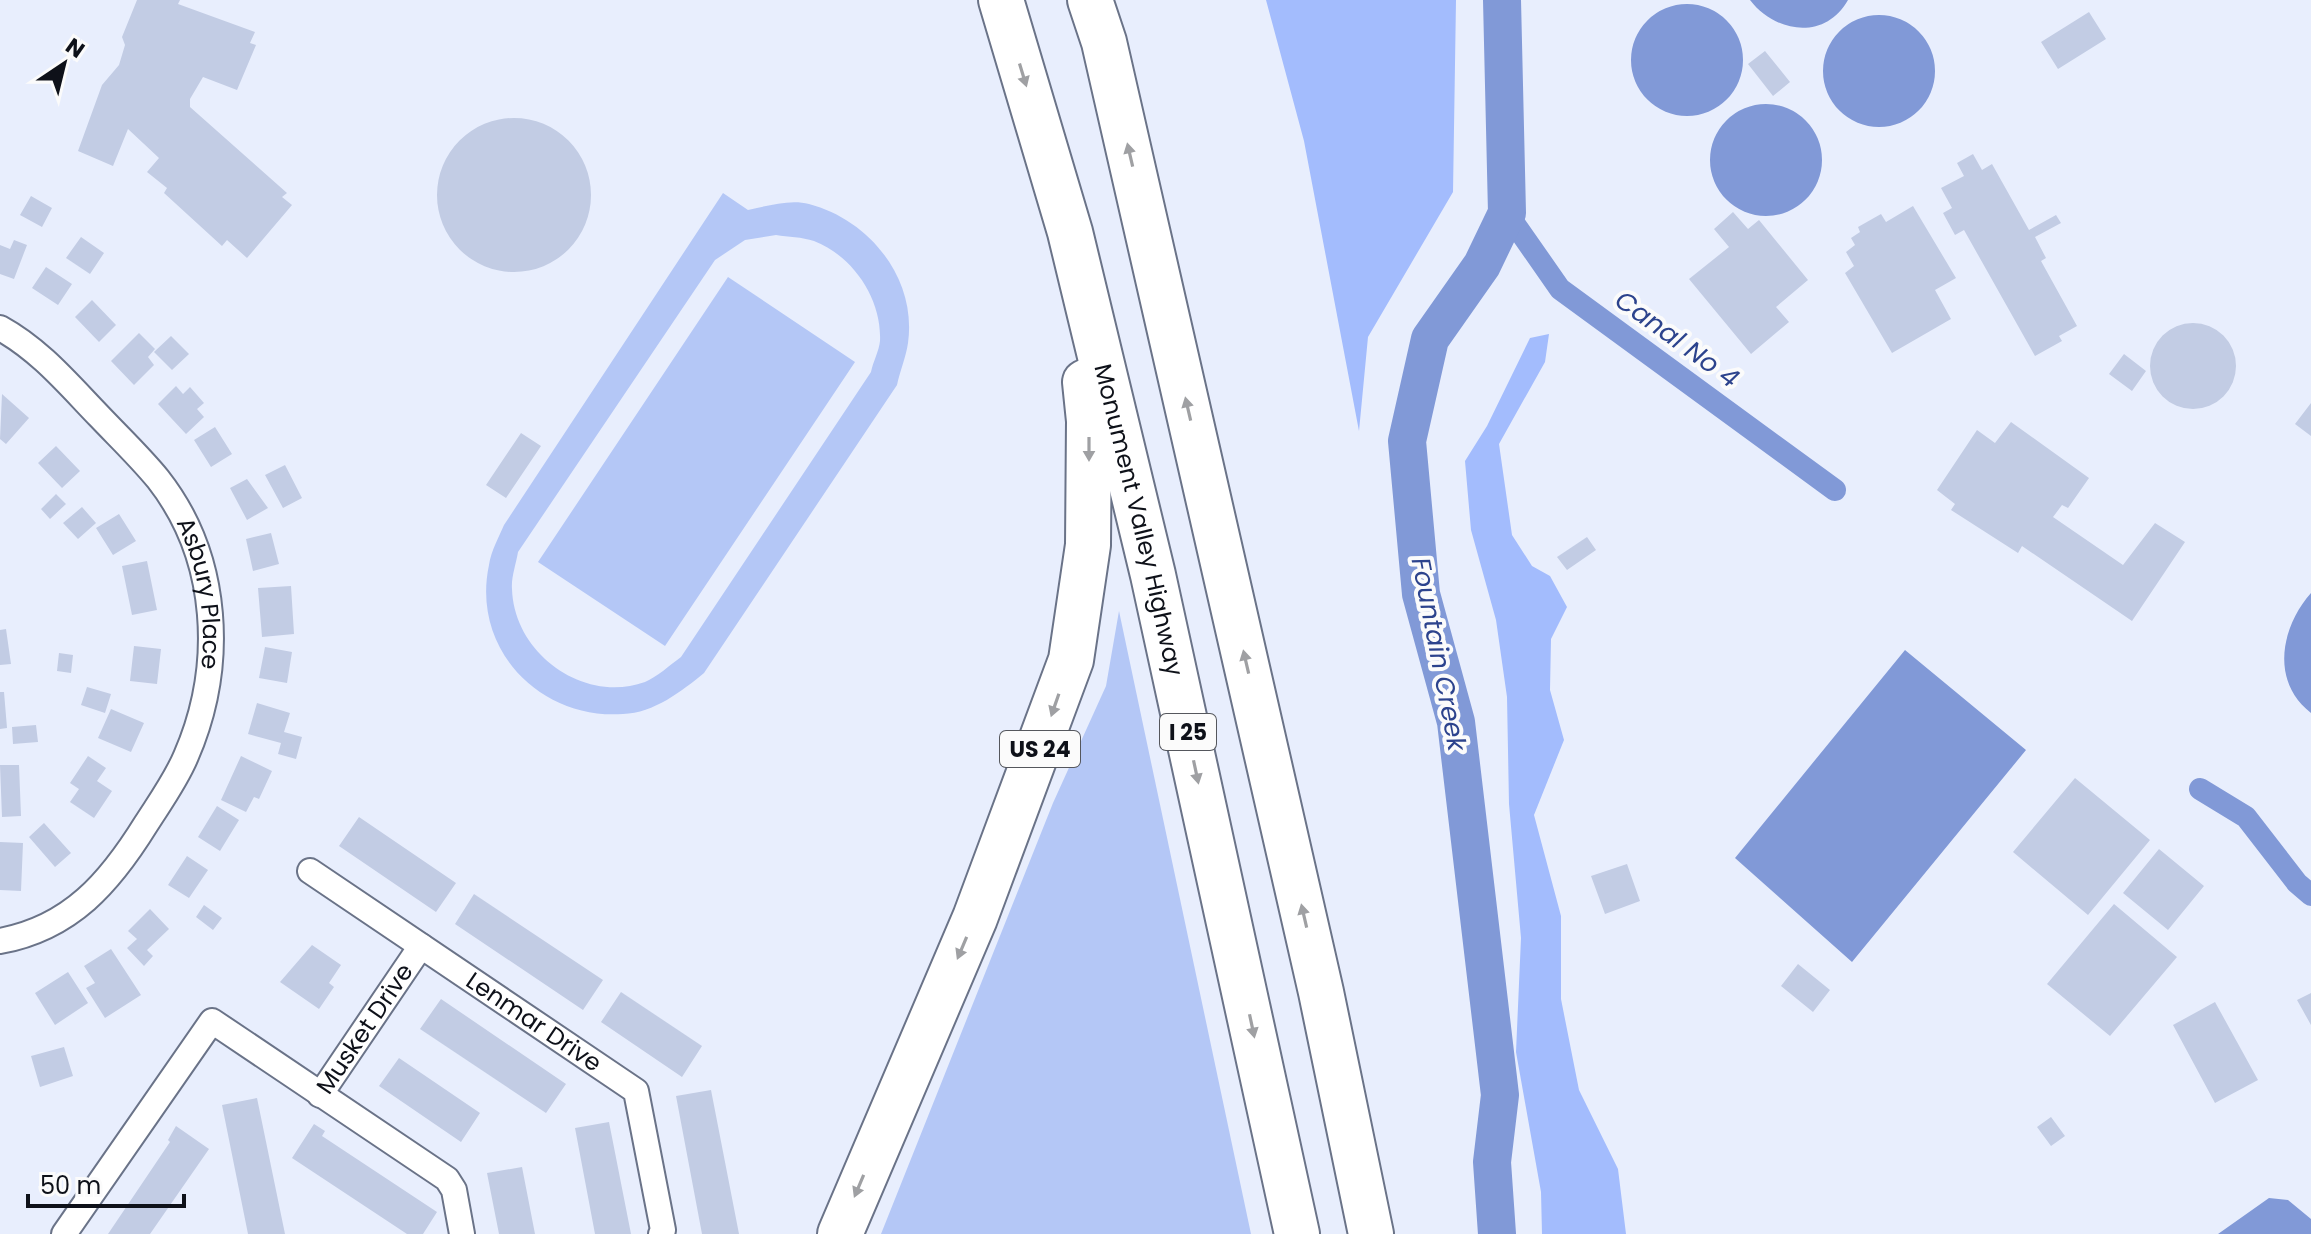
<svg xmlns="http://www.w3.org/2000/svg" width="2311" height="1234" viewBox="0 0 2311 1234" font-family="Poppins,sans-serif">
	<rect width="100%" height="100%" fill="#e8eefd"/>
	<path fill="#b4c7f6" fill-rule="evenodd" d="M723,193l25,17c19,-4 42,-11 61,-6 61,16 108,75 99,139 -2,14 -8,28 -11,42l-193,288c-22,18 -50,40 -81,41 -83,6 -152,-65 -134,-149 2,-14 10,-28 15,-40zM776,235c12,2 26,2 38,6 39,15 68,58 66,100 -1,10 -7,21 -9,31l-190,285c-11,8 -24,20 -36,25 -61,22 -131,-28 -133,-93 -1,-11 4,-25 6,-37l197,-292 30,-20z
		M728,277l127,85 -190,284 -127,-84z
		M1119,611l132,623h-370l172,-431 53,-117z"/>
	<path fill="#a3bcfd" d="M1266,0h190l-3,192 -85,145 -9,94 -55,-290z
		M1549,334l-4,28 -46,82 13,91 20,31 18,10 17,31 -16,32 -1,51 14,50 -30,75 27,101v83l18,91 39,79 8,65h-84l-1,-42 -25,-140 5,-114 -12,-134 -2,-107 -11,-77 -25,-90 -6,-69 22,-35 43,-88z"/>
	<path fill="#8199d7" d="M1750,0h98c-23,41 -73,33 -98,0z
		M1631 60a56 56 0 1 1 112 0a56 56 0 1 1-112 0Z
		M1823 71a56 56 0 1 1 112 0a56 56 0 1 1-112 0Z
		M1710 160a56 56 0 1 1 112 0a56 56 0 1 1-112 0Z
		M2311,593v120c-41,-32 -30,-86 0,-120z
		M1905,650l121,100 -174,212 -117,-104z
		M2269,1198l19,2 23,19v15h-93z"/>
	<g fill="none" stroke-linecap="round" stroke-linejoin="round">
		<path stroke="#8199d7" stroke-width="22" d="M1507,213l53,76 275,201
			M2200,789l46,28 51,66 14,12"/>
		<path stroke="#8199d7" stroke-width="38" d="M1497,1234l-5,-72 8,-67 -44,-373 -35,-128 -14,-153 23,-102 52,-74 25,-52 -5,-213"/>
	</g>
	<path fill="#c2cce4" d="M137,0h43l-2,4 77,28 -5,11 6,2 -19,45 -34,-13 -13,22v8l97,86 -5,4 10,8 -45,53 -20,-18 -5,6 -58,-53 3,-5 -20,-16 12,-14 -31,-29 -15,37 -35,-15 24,-66 17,-20 6,-20 -3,-8z
		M2089,12l17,27 -48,30 -17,-27z
		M1765,51l25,31 -17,14 -25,-32z
		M437 195a77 77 0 1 1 154 0a77 77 0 1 1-154 0Z
		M1973,154l9,16 10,-6 37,66 27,-15 5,8 -26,14 11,21 -5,3 36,65 -18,10 3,5 -27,15 -71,-126 -9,5 -12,-22 9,-5 -11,-20 23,-12 -7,-13z
		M31,196l21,12 -10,19 -22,-12z
		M1913,206l43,72 -21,12 16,29 -59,34 -47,-80 9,-7 -8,-14 9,-7 -4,-7 9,-6 -2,-5 23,-13 5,8z
		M1733,212l15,17 11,-9 49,60 -32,27 13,15 -38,32 -62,-75 40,-32 -15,-18z
		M81,237l23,16 -14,21 -24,-16z
		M14,240l13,5 -13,34 -14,-5v-29l10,4z
		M46,267l26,17 -14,21 -26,-17z
		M92,300l24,25 -17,17 -24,-25z
		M2150 366a43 43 0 1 1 86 0a43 43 0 1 1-86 0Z
		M139,333l16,16 -7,8 6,8 -20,20 -23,-24z
		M171,336l18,18 -17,16 -18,-18z
		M2124,354l22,17 -14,20 -23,-17z
		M176,386l7,8 7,-7 14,16 -7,6 7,8 -18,17 -28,-30z
		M2,394l27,24 -23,26 -6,-5z
		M2311,403v33l-16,-12z
		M2011,422l78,56 -21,30 -6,-3 -9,12 70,48 32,-42 30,19 -53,79 -110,-75 -4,7 -67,-43 4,-6 -18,-14 40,-60 18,13z
		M215,427l17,27 -21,13 -17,-27z
		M521,433l20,13 -35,52 -20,-13z
		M56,446l24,25 -18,17 -24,-25z
		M285,465l17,33 -19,10 -18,-33z
		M247,479l21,29 -21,12 -17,-32z
		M56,494l10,10 -16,15 -9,-10z
		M82,507l14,16 -18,16 -15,-16z
		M119,514l17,27 -23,14 -17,-27z
		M271,533l8,31 -26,7 -7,-32z
		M1587,537l9,13 -29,20 -10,-13z
		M147,561l10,49 -25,5 -10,-49z
		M291,586l3,48 -32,3 -4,-49z
		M6,629l5,35 -11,1v-35z
		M134,646l27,3 -4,35 -27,-3z
		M265,647l27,5 -5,31 -28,-5z
		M59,653l14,2 -2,18 -14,-2z
		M87,687l24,7 -6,19 -24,-8z
		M0,692h4l3,36 -7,1z
		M257,703l33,10 -6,19 18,5 -6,22 -18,-5 3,-11 -33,-9z
		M111,709l33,14 -13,29 -33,-14z
		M36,725l2,17 -25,2 -1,-17z
		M88,756l18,12 -9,13 15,10 -18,27 -24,-16 9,-13 -9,-6z
		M241,756l31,15 -13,28 -5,-2 -8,15 -25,-12z
		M0,765h19l2,51 -19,1z
		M2075,778l75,62 -62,75 -75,-63z
		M217,806l22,14 -19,31 -22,-14z
		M359,817l97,66 -20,29 -97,-66z
		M44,823l27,30 -16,14 -26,-30z
		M0,842l23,1 -2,48 -21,-1z
		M2159,849l45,37 -36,44 -45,-37z
		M187,856l21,14 -19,28 -21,-13z
		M1627,864l13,37 -35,13 -14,-38z
		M474,894l129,86 -20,30 -128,-86z
		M2114,904l63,53 -67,79 -63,-52z
		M204,905l18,13 -9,12 -17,-13z
		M150,909l19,20 -22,21 6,6 -9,10 -17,-18 10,-9 -9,-8z
		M312,945l29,20 -12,18 5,4 -15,22 -39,-27z
		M111,949l30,46 -36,23 -19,-30 9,-5 -11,-17z
		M1798,964l32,26 -17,22 -32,-26z
		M68,972l20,31 -33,22 -20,-32z
		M621,992l81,54 -20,31 -81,-55z
		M2311,993v32l-14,-25z
		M441,999l125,85 -20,29 -126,-84z
		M2215,1002l43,78 -43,23 -42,-78z
		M64,1047l9,29 -33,11 -9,-31z
		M399,1058l81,55 -19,29 -82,-56z
		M711,1090l28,144h-37l-26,-138z
		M257,1098l28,136h-37l-26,-129z
		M2051,1117l14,19 -14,10 -14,-19z
		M609,1122l22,112h-36l-20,-106z
		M314,1124l11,7 -3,5 115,76 -14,22h-16l-115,-76z
		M176,1126l33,23 -59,85h-42l62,-92 -2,-2z
		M522,1167l13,67h-36l-12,-61z"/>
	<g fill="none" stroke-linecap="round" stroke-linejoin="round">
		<g stroke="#6a7388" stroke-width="28">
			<g id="minor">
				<path id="s1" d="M0,328c40,22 68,56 100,89 19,20 40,40 58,62 62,79 67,187 28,277 -10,24 -26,46 -40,68 -36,58 -75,104 -146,117"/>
				<path id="s2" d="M310,871l326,220 27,139 -2,4"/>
				<path id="s3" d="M320,1095l101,-149"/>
				<path d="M64,1234l148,-213 235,158 7,11 8,44"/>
			</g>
		</g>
		<g stroke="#6a7388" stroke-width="48">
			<g id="motorway">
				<path id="s4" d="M1001,0l69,232 83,343 144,659"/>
				<path d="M1090,0l14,42 217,950 50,242"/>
				<path d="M840,1234l135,-316 96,-258 17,-115 1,-124 -4,-39"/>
			</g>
		</g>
		<use href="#minor" stroke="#fff" stroke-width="24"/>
		<use href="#motorway" stroke="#fff" stroke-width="44"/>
	</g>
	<defs><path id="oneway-solid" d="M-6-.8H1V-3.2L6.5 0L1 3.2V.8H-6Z" transform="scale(2)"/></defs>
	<g fill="#9fa0a3">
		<use href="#oneway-solid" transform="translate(1023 75) rotate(73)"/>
		<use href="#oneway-solid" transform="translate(1130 155) rotate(-103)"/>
		<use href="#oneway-solid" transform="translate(1188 409) rotate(-103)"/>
		<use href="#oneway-solid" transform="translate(1089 449) rotate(90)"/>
		<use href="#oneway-solid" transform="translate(1246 662) rotate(-103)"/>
		<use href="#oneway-solid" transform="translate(1055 705) rotate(109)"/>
		<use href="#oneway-solid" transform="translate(1196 772) rotate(78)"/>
		<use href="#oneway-solid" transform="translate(1304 916) rotate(-103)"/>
		<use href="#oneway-solid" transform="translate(962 948) rotate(113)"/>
		<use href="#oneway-solid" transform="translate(1252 1026) rotate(78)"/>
		<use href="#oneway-solid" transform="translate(859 1186) rotate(113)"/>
	</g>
	<g text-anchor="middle" stroke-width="8" stroke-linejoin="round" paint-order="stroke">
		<g fill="#fbfbfb" stroke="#55575d" stroke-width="2">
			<rect x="1160" y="714" width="56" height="36" rx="6"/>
			<rect x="1000" y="731" width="80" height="36" rx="6"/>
		</g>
		<g font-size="22" font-weight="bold" fill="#0e1119">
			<text x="1188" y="740">I 25</text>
			<text x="1040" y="757">US 24</text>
		</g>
		<g font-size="24" fill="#0e1119" stroke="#fbfbfb">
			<text dy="8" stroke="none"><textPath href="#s4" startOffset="538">Monument Valley Highway</textPath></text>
			<text dy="8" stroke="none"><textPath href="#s1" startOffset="344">Asbury Place</textPath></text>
			<text dy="8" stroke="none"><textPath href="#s2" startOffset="270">Lenmar Drive</textPath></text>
			<text dy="8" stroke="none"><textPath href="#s3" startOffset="80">Musket Drive</textPath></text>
		</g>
		<g font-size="26" font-style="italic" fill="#2c438d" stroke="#fbfbfb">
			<text transform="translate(1677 339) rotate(36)" y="9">Canal No 4</text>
			<text transform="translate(1439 654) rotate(79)" y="9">Fountain Creek</text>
		</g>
	</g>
	<g transform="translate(64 64) rotate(35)" stroke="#fbfbfb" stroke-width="6" paint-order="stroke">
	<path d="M0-6L14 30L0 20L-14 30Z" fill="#0e1119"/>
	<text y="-12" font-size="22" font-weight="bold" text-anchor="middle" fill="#0e1119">N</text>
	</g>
	<path d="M28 1194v12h156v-12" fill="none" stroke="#0e1119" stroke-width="4"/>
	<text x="40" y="1194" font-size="24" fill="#0e1119" stroke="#fbfbfb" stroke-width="6" paint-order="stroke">50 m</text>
</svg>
